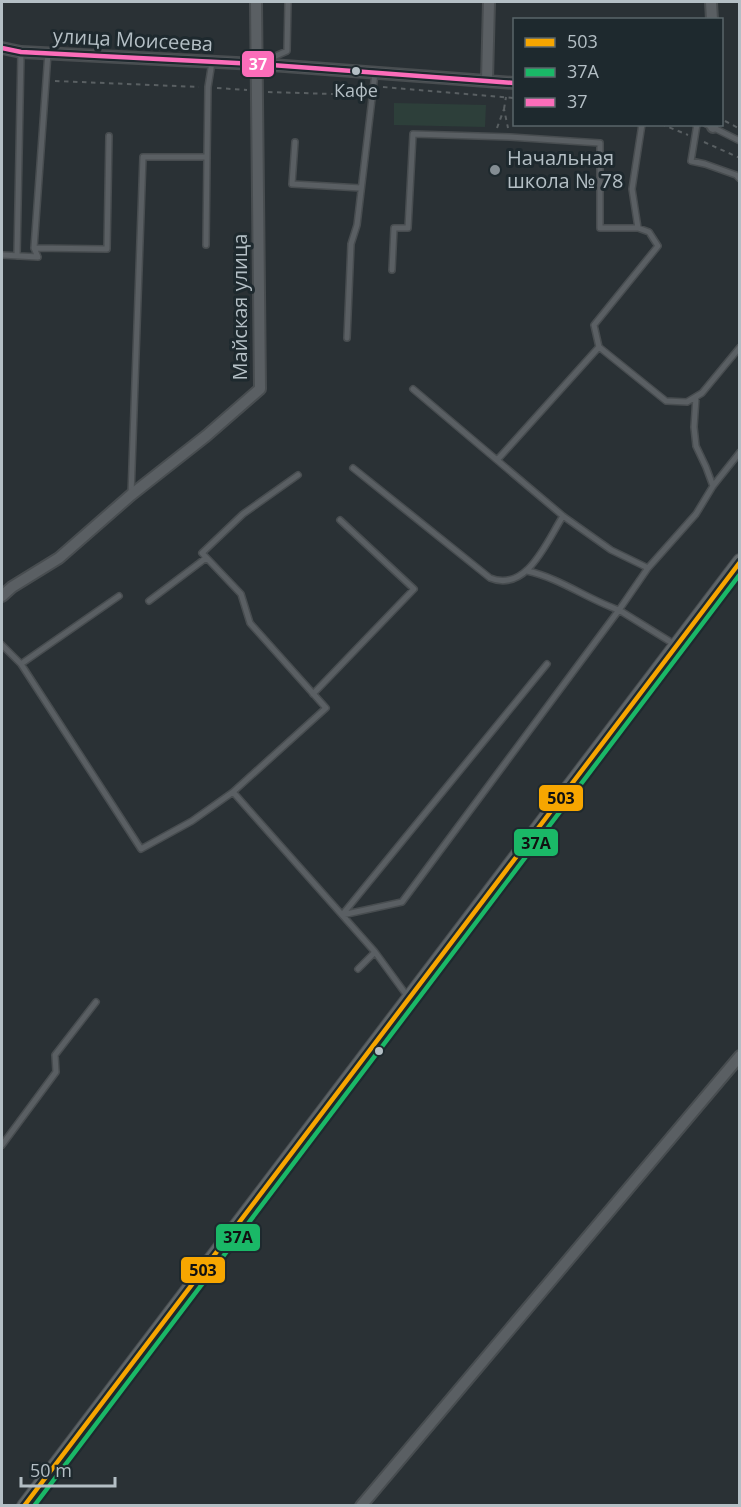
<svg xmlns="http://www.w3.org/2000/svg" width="741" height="1507" viewBox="0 0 741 1507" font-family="'Open Sans',sans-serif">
	<rect width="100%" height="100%" fill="#2a3135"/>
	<path fill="#2d3f3a" d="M394,103l92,2 -1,22 -91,-2z"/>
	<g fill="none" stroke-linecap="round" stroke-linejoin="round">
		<g stroke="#484d50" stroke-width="8">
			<path id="service" d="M262,62l25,-11 1,-49
				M697,124l-6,37 14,3 31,11 4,4
				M706,124l34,17
				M295,142l-3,42 69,4
				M207,157l1,-70 4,-25
				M34,248l73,1 2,-113
				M2,255l36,2 -4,-9 14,-195
				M17,256l4,-204
				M392,270l2,-42h14l5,-94 97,3 90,6v85h38
				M347,338l4,-94 6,-19 18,-152
				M599,347l67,54 21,1 15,-9 38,-46
				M413,389l150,127 48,34 37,18 -29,42c-32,-11 -59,-32 -92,-39
				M696,397l-2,30 2,19 10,21 7,19
				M498,459l101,-112 -5,-22 64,-79 -9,-14 -11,-4 -6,-39 10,-65
				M353,468l137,110c37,15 57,-37 73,-62
				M298,475l-55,39 -41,39 39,41 9,29 76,85 -93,84 142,160 33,45
				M131,495l12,-338h64l-1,88
				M648,568l48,-54 17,-28 27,-34
				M119,596l-98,68 120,185 51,-28 41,-29
				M149,601l57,-43
				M2,645l19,19
				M547,664l-205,251 60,-13 217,-292 55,34
				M313,694l101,-105 -74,-69
				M358,969l17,-17
				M2,1145l54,-73 -1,-17 41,-53"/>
		</g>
		<g stroke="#484d50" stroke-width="14">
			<path id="minor" d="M711,2l1,18
				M2,48l19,4 237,12 256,19
				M487,80l2,-78
				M713,124v3
				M2,596l10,-9 47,-29 72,-63 75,-59 54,-47 -4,-387
				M361,1506l379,-450"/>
		</g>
		<g stroke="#484d50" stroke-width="16">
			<path id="secondary" d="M24,1506l716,-945"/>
		</g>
		<path stroke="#595f62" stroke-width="2" stroke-dasharray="4.5 4.5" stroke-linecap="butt" d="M55,81l144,6
			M383,87l131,11
			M217,88l30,2
			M268,92l96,3
			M504,109l2,-12
			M725,121l15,8
			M661,124l27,11
			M497,128l7,-19 4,19
			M704,142l36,16"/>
		<use href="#service" stroke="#5a5f63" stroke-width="5"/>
		<use href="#minor" stroke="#5a5f63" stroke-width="10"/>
		<use href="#secondary" stroke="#5e6467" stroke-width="14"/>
		<g stroke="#1e292e" stroke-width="9">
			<path id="bus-1" d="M24,1506l716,-944"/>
		</g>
		<g stroke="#1e292e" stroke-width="9">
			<path id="bus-2" d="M34,1506l706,-932"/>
		</g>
		<g stroke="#1e292e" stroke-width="9">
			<path id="bus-3" d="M2,48l19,4 237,12 256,19"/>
		</g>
		<use href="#bus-1" stroke="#f7a600" stroke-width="4.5"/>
		<use href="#bus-2" stroke="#1ab867" stroke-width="4.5"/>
		<use href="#bus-3" stroke="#fb6dba" stroke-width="4.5"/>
	</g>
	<g fill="#b4bfc5" stroke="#1e292e" stroke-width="2">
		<circle cx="356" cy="71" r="5"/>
		<circle cx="379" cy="1051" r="5"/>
	</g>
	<circle fill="#848d93" stroke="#1e292e" stroke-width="2" cx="495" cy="170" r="6"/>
	<g text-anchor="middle" stroke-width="6" stroke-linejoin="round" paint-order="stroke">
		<g font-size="18" fill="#b4bfc5" stroke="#1e292e">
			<text x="356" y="97">Кафе</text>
		</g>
		<g font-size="20" fill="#b4bfc5" stroke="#1e292e">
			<text transform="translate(133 40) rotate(3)" y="7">улица Моисеева</text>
			<text transform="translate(240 307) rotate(-90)" y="7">Майская улица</text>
		</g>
		<g font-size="20" fill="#b4bfc5" stroke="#1e292e" text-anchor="start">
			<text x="507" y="165">Начальная<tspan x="507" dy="23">школа № 78</tspan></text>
		</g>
	</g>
	<g stroke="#1e292e" stroke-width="2">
		<rect x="241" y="50" width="34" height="28" rx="6" fill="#fb6dba"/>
		<rect x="538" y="784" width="46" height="28" rx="6" fill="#f7a600"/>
		<rect x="513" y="828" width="46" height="29" rx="6" fill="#1ab867"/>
		<rect x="215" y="1223" width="46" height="29" rx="6" fill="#1ab867"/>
		<rect x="180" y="1256" width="46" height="28" rx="6" fill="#f7a600"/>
	</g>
	<g font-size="16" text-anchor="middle" font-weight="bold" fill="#fff">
		<text x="258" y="70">37</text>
	</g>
	<g font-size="16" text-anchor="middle" font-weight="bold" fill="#111">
		<text x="561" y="804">503</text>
		<text x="536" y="849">37А</text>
		<text x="238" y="1243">37А</text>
		<text x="203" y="1276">503</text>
	</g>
	<rect width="741" height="1507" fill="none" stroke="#b4bfc5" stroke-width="6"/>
	<rect x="513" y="18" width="210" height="108" fill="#1e292e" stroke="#5a656a" stroke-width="1.5"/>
	<rect x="525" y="38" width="30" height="9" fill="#f7a600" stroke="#5a656a" stroke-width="1.5"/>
	<text x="567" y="48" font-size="18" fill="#b4bfc5">503</text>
	<rect x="525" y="68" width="30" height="9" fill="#1ab867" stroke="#5a656a" stroke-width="1.5"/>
	<text x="567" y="78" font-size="18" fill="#b4bfc5">37А</text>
	<rect x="525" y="98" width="30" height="9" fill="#fb6dba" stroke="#5a656a" stroke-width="1.5"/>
	<text x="567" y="108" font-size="18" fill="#b4bfc5">37</text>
	<path d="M21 1477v9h94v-9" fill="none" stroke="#b4bfc5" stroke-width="3"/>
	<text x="30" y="1477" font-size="18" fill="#b4bfc5" stroke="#1e292e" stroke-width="4.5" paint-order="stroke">50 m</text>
</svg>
